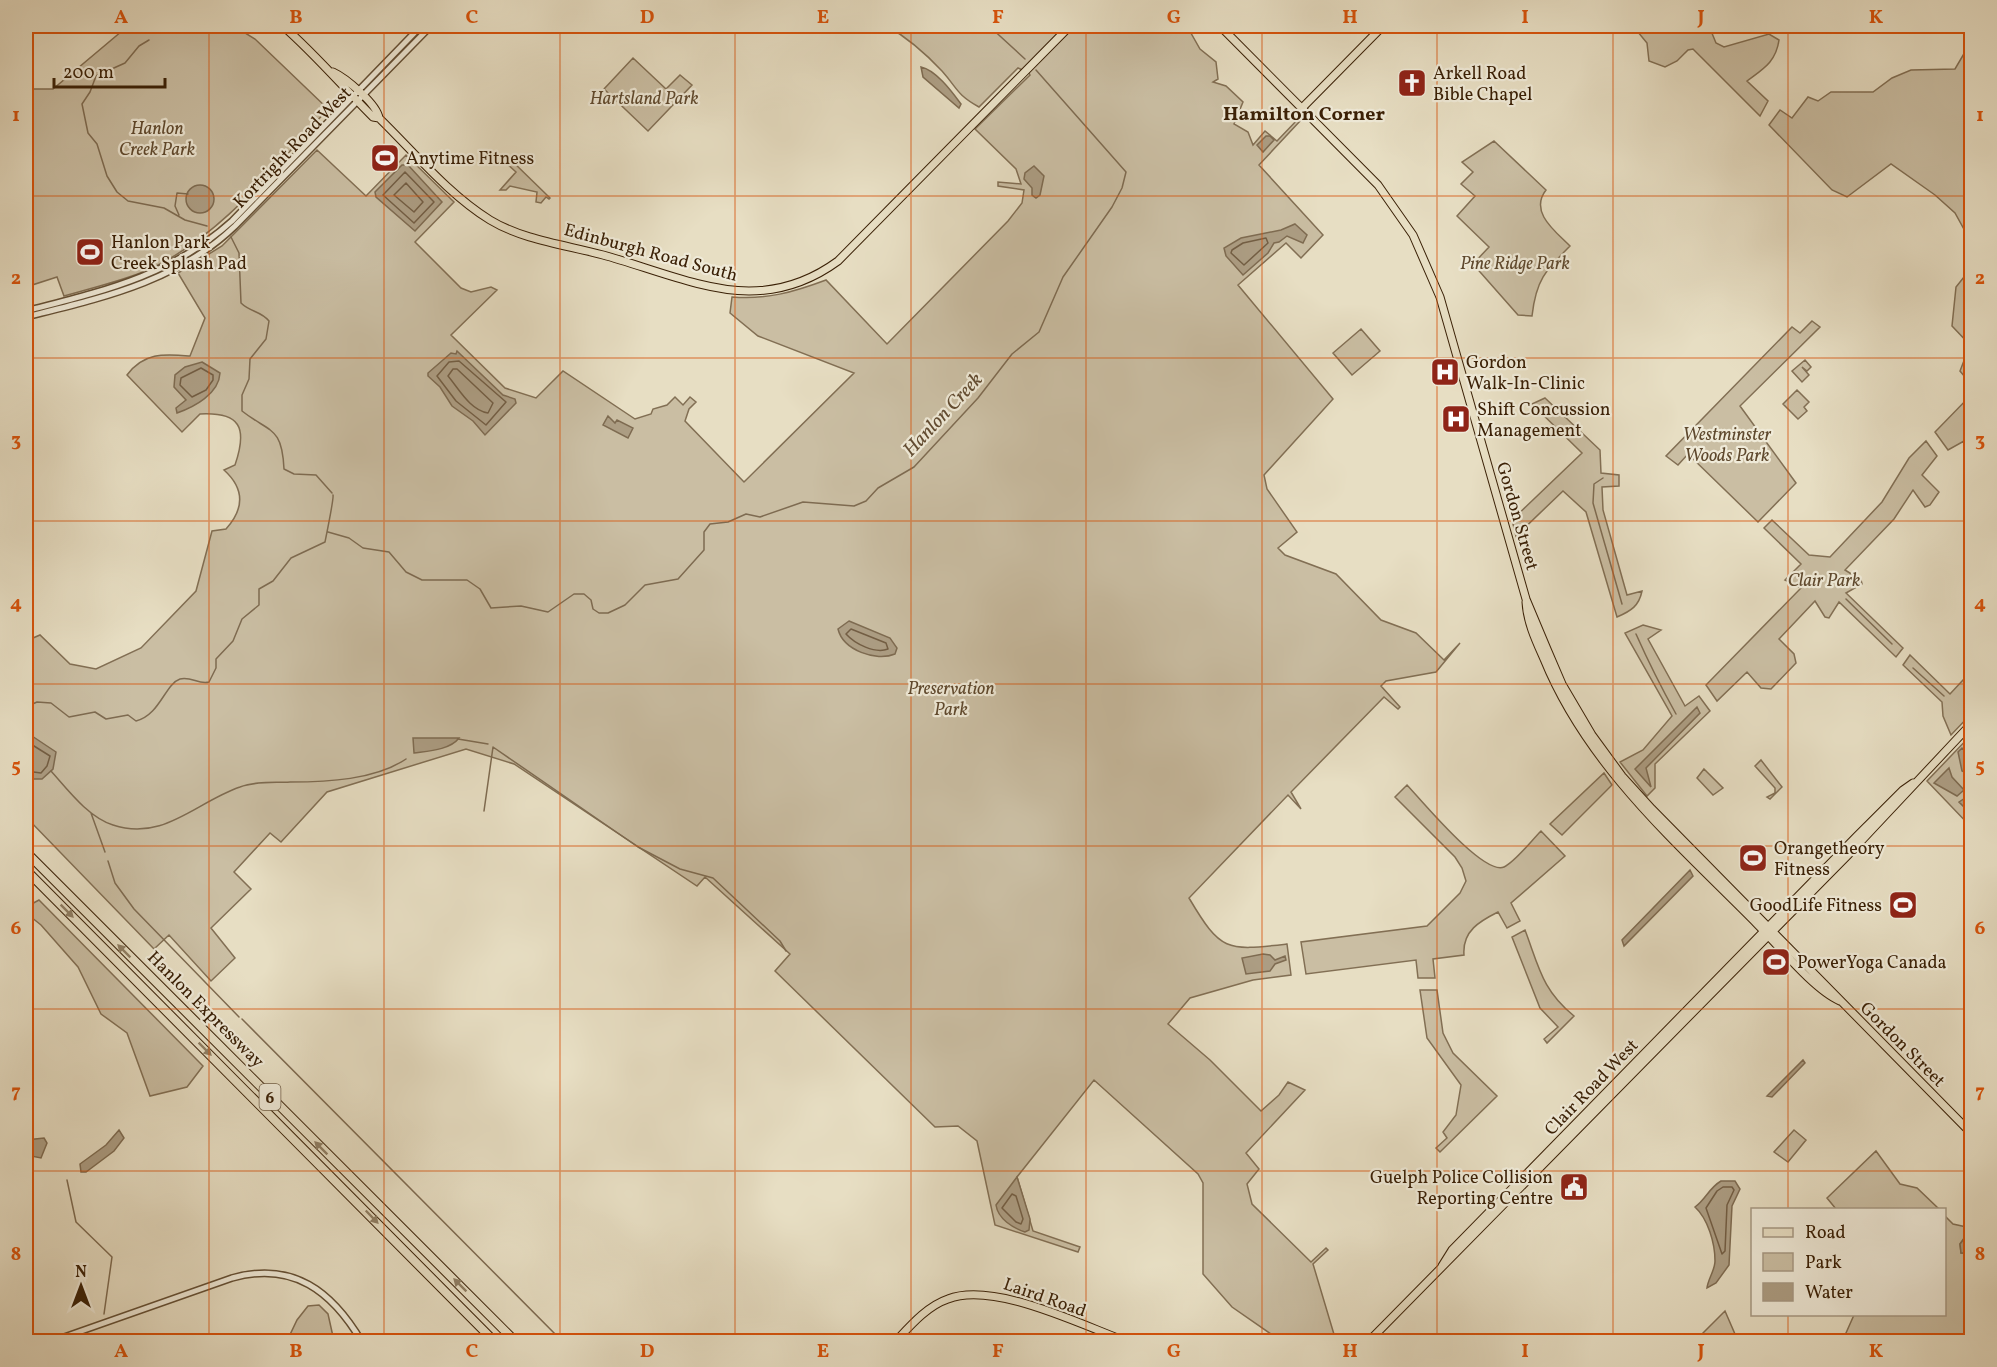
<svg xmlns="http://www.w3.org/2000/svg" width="1997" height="1367" viewBox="0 0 1997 1367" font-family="Vollkorn,serif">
	<rect width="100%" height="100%" fill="#e7dec3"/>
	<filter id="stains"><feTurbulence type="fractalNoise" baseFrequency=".00333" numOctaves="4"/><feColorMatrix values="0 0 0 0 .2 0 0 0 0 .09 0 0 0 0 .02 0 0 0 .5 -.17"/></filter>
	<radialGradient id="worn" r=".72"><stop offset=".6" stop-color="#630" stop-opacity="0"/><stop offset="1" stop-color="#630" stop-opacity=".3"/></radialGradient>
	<path fill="#cabea3" stroke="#826f54" stroke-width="1.5" d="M128,26h106l21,13 73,70c-54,58 -106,127 -180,161 -26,11 -56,18 -84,26l-7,-19 -28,9 -3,-4v-193h27z
		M887,26h288l13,2 12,21 16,13 2,17 -5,3 13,4 17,16 -9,22 14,8 5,13 12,-14 12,10 22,-23 2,2 -42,45 64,70 -22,23 -15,-15 -48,42 95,114 -69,76 3,14 30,43 -19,16 7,7 51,19 45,46 35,13 28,27 16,-17 -24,29 -50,9 -5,5 19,21 -2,2 -14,-12 -93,95 10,17 -13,-14 -99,103c32,54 37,53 98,46l4,31 -38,5 -63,18 -22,26 42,36 51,51 18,-16 9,-13 17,8 -59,63 13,16 -12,15 5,20 59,58 15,-14 2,2 -15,14 23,77h-55l-49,-34 -29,-33v-91l-5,-9 -104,-94 -77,97 16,54 47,16 -2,5 -83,-27 -18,-84 -19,-15 -23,1 -160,-156 15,-17 -85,-77 -8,9 -183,-122 -48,-15 -139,43 -46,50 -11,-9 -36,39 17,17 -40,39 24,30 -24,23 -42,-46 -15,14 -128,-132v-176l14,-6 30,29 26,5 45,-21 55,-57 16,-60 14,-2c18,-20 19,-40 -2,-59l11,-5c13,-38 5,-53 -35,-51l-18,18 -55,-57c17,-23 37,-21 63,-19l15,-38 -27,-45 44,-27 95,-96 49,46 40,-41 48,47 -39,40 46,46 10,4 20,-5 6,3 -46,45 54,53 31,10 27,-27 72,48 16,-5 2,-5 14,-4 8,-8 8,8 7,-8 6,5 -7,7 -4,12 59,61 110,-109 -96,-37 -28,-23 2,-16c34,3 62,-5 94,-17l61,64 121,-123 14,-18 2,-13 -26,-4v-4l23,2 -5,-15 -41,-40 55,-54 -1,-2 -11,-5 -39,39c-23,-13 -21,-18 -37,-36 -16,-17 -34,-33 -55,-45z
		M1633,26h76l7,17 8,4 45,-13 10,6c-3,22 -16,29 -32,41l21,20 -8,15 -67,-67 -5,1 -11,11 -12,6 -16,-6 -2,-18z
		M1971,37v205l-16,-29 -20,-18 -44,-31 -44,33 -15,-7 -63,-65 11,-15 12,8 16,-21 10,4 13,-9h42l19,-14 19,-8 44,-1 10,-17 -1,-11z
		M633,58l33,31 14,-14 12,10 -44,46 -44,-42z
		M1494,141l52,49c-17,22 9,41 24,56 -25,25 -34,34 -38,70l-14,-1 -45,-51 16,-17 -32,-31 18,-20 -14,-12 12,-12 -11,-10z
		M510,159l40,39 -1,1 -3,-2 -5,6 -5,-1 1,-10 -27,-6 -4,4h-6l16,-18 -10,-9z
		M1971,245l1,66 -3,3 3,4 -1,66 -11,-13 10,-26 -18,-19 4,-39 12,-15z
		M1812,321l8,6 -80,79 56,77 -38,39 -70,-68 -10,11 -12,-9 126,-129 8,6z
		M1361,329l19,22 -28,24 -19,-22z
		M1805,360l6,7 -4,4 -5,-4 7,8 -7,7 -10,-11z
		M1797,390l12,12 -5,5 3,4 -9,8 -15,-15z
		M1971,395v54l-7,-8 -16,9 -13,-18z
		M1545,398l55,52 1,23 18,2v11l-17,1 1,23 24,85 15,-4c-3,15 -11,20 -25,26l-31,-105 -23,-21 -47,45 -4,-16 70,-67 -50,-49z
		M1926,441l11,15 -15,19 17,17 -9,13 -5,2 -12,-17 -19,29 -49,51 16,10 1,4 -16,9 57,55 -7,9 -57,-55 -10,16 -4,-1 -10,-16 -36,38 15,15 2,9 -25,26 -10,-1 -14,-16 -30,29 -11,-16 95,-97 -16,-8 16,-16 -37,-36 8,-8 37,35 21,2 52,-55 27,-44z
		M1643,625l18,5 -13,9 37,67 14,-10 11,15 -55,53v24l-8,8 -27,-34 23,-12 29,-34 -47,-83z
		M1910,655l40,39 14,-15 7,4v31l-20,21 -8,-19 -1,-14 -39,-37z
		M1971,735v92l-44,-46z
		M1761,760l21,27 -12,12 -3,-2 8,-4v-5l-20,-22z
		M1704,769l19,19 -10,7 -16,-17z
		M1604,773l8,12 -50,50 -12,-11z
		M1407,785c15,16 77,91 97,82 11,-5 28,-27 37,-36l24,25 -54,47 9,18 -13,7 -9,-16c-18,9 -36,19 -34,43l-31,4 2,19h-17l-2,-18 -110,14 -5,-32 126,-16 33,-33 6,-12 -4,-13 -7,-11 -60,-60z
		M39,900l164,166 -16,21 -37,9 -23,-63 -26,-19 -23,-47 -37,-42 -15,-12v-6z
		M1525,930c14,37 17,60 49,86l-27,27 -3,-4 14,-12 -18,-19 -28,-71z
		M1420,990h17l6,43 10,20 44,43 -57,56 -4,-4 11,-10 -4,-6 13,-17 5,-30 -34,-47z
		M1794,1130l12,10 -18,22 -14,-10z
		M1876,1151l24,33 17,4 22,21h-103l-9,-11z
		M1945,1216l8,8 18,4 -11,16 1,9h10v88l-129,1 12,-27 90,-1z
		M319,1305l9,9 6,27h-47l10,-21 11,-14z
		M1725,1311l13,30h-43z"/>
	<path fill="#ac9d83" stroke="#7e6b51" stroke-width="1.5" d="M921,67c15,3 31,25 40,37l-2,4 -36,-31z
		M1266,136h4l4,4 -11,12 -6,-7z
		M402,165h6l34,37 -27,29 -39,-34 -1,-5z
		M1034,166l10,10 -4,19 -4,3 -4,-3v-7l-8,-9 1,-6z
		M186 199a14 14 0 1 1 28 0a14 14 0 1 1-28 0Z
		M1295,224l12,11 -4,8 -16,-7 -8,6 -5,1 -6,10 -25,22 -17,-19 -2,-8 17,-10 40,-8z
		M457,351l46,44 12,4 1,4 -31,32 -12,-14 -21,-15 -12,-19 -12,-11v-3l23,-20 5,1z
		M202,362l18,11c-1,21 -26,34 -43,40l-1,-5 10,-8 -12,-13 1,-12 10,-8z
		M608,416l7,7 2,-3 16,8 -5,10 -25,-13z
		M849,621l41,17 7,10 -2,6c-19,8 -52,-4 -57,-25z
		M1697,707l3,6 -54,55 5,19 -16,-18z
		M26,732l30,20 -3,17 -11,10h-10l-6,-5z
		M413,738h46c-9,12 -31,13 -45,15z
		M1962,748l9,9v18l-9,-4 -4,-19z
		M1949,768l3,9 12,13 -7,6 -23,-13z
		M1969,789l2,1v24l-12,-12 6,-4z
		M1690,870l3,6 -69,70 -2,-6z
		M1263,954l7,1 5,5 10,-4 1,4 -11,4 -5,7 -24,3 -4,-16z
		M1803,1060l2,3 -33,34 -5,-1z
		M119,1130l5,8 -10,13 -28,21h-5l-1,-8 26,-19z
		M44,1138l3,5 -6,15 -15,-3v-15z
		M1017,1177l13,42 -1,11 -4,2c-12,-4 -27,-13 -29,-27z
		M1721,1181h14l5,8 -8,17 -3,59 -13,18 -9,5c1,-9 8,-18 8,-27 0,-18 -7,-42 -20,-54 11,-8 14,-19 26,-26z
		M1971,1230v23h-10l-1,-9z"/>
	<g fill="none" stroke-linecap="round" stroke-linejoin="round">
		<path stroke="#735e44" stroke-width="1.5" d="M405,172l29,30 -20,21 -31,-28z
			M406,183l17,19 -9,10 -20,-17z
			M1266,238l2,5 -24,22 -13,-12 1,-3 11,-7z
			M459,361l47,41 -20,23 -30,-24 -19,-25 12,-14z
			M201,368l12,7v5l-7,10 -14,7 -12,-12 1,-7z
			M453,369h4l36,34 -5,10c-18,-3 -29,-24 -40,-37z
			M851,629l35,14 2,6c-13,5 -33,-5 -42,-15z
			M26,741l24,15 -3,10 -6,7 -15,-2
			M1723,1187h9l2,3 -7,15 -2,46 -3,3 -16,-46 11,-17z
			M1012,1194l4,2 7,23 -2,5 -5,-2 -14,-14z"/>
		<path stroke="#7e6b51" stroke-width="1.5" d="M989,26l36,33
			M149,40l-10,6 -14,17 -29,13 -6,16 -8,12 6,29 9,11 10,32 10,16 11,9 36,7 21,12 22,6
			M179,215l-4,-9 2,-13 11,1
			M231,237l8,16 2,50c9,9 20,8 28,18l-3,18 -16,20 -1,20 -7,16v16c28,22 40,15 42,58l10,5 22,1 16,18
			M1603,478l-9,6 -1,19 29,101
			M328,532l21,6 14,10 26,4 17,20 16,8h45l13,9 11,19 30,-2 27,6 26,-18h10l7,6 2,9 6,4h9l17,-8 20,-20 33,-6 26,-29v-18l6,-8 18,-2 18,-8 14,3 43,-15 51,4 12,-5 12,-13 36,-21 64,-69 34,-44 27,-22 24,-55 49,-70 10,-19 4,-16 -90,-102
			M1846,599l46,45
			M1636,634c12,27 25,53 40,80
			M1913,668l31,28
			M26,707l11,-5 14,1 18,14 26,-5 11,7 22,-4 8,6c24,-6 29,-37 44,-42 11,-3 19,6 29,3l7,-14v-9l17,-18 9,-22 17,-14v-16l14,-8 18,-23 34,-16c1,-5 9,-44 8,-47
			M458,739l30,5
			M51,771c17,19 37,46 62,54 50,17 83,-23 127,-38 16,-6 34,-4 50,-5 37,0 85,-2 116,-23
			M484,811l9,-64 145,100 42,22 33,9 67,63 6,10
			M91,813l14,39
			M108,861l7,22 19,26 105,108
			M242,1019l321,323
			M67,1180l9,42 36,35 -8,57
			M100,1342v-8"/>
		<g stroke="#655035" stroke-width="8">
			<path id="minor" d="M26,311c77,-20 145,-35 206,-90l189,-195
				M26,317c75,-19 151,-35 209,-91l196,-200
				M50,1342l182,-64c61,-17 100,13 130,64"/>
		</g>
		<g stroke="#3a2006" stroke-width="9">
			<path id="major" d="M283,26c33,29 59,60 90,91l6,1c35,34 69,76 111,102 33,20 76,25 113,35 45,12 100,36 146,36 33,0 63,-11 89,-30l232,-235
				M1220,26l158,159 35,50 27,62 86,302 21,50 15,35 30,51 30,41 30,33 320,325
				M333,72c13,6 44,32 46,46
				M1303,107l80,-81
				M1526,602c1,20 10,39 18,57 44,108 133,184 213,265 21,21 57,66 83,77
				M1442,1266l10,-16 404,-413 47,-47 10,-7
				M895,1342c15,-16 32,-36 53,-43 46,-18 133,26 180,43
				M1368,1342l481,-488 123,-131"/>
		</g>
		<g stroke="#3a2006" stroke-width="10">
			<path id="highway" d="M26,852l490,490
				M26,870l469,472"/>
		</g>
		<use href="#minor" stroke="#efead8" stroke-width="5"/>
		<use href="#major" stroke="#e7dec3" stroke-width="7"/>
		<use href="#highway" stroke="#e7dec3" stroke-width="8"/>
	</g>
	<defs><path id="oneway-solid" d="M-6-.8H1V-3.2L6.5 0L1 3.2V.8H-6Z" transform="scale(1.5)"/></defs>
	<g fill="#907f64">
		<use href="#oneway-solid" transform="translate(67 911) rotate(45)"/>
		<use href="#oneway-solid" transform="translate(124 951) rotate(-135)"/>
		<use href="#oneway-solid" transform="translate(205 1049) rotate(45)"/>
		<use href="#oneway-solid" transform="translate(321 1148) rotate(-135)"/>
		<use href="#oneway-solid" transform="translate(372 1217) rotate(46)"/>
		<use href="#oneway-solid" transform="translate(460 1285) rotate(-135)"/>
	</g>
	<path fill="none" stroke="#d7530b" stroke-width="1.5" stroke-opacity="0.55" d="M209,26v1316M384,26v1316M560,26v1316M735,26v1316M911,26v1316M1086,26v1316M1262,26v1316M1437,26v1316M1613,26v1316M1788,26v1184M26,196h1946M26,358h1946M26,521h1946M26,684h1946M26,846h1946M26,1009h1946M26,1171h1946M1788,1314v28"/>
	<defs>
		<g id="church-square" transform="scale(1.5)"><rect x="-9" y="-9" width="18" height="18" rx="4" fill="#8f2418" stroke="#efead8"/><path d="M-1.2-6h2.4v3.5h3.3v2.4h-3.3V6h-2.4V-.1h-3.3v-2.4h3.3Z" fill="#fff"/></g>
		<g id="stadium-square" transform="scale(1.5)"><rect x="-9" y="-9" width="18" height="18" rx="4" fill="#8f2418" stroke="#efead8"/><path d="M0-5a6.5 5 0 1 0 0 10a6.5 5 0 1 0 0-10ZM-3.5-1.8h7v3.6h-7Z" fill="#fff"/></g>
		<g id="hospital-square" transform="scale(1.5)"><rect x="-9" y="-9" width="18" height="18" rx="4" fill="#8f2418" stroke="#efead8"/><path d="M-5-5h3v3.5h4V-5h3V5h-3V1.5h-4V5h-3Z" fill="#fff"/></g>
		<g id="civic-square" transform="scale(1.5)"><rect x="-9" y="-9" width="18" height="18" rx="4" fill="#8f2418" stroke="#efead8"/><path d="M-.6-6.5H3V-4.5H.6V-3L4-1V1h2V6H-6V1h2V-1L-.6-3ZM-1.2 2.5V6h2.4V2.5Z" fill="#fff"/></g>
	</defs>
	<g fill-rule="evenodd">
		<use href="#church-square" x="1412" y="83"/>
		<use href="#stadium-square" x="385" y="158"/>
		<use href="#stadium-square" x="90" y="252"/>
		<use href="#hospital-square" x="1445" y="372"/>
		<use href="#hospital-square" x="1456" y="419"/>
		<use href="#stadium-square" x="1753" y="858"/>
		<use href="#stadium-square" x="1903" y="905"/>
		<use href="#stadium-square" x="1776" y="962"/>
		<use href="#civic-square" x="1574" y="1187"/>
	</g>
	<g text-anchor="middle" stroke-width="4.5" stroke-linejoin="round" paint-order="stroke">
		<rect fill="#efead8" stroke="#705d45" stroke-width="1.5" x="259.5" y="1084" width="21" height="26" rx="4.5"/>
		<g font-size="16" font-weight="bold" fill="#3a2006">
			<text x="270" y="1103">6</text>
		</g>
		<g font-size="18" fill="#3a2006" stroke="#efead8" text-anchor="start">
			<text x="1433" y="79">Arkell Road<tspan x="1433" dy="21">Bible Chapel</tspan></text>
			<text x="406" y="164">Anytime Fitness</text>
			<text x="111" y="248">Hanlon Park<tspan x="111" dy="21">Creek Splash Pad</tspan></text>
			<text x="1466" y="368">Gordon<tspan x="1466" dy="21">Walk-In-Clinic</tspan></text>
			<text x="1477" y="415">Shift Concussion<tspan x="1477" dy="21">Management</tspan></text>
			<text x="1774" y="854">Orangetheory<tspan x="1774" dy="21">Fitness</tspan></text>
			<text x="1882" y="911" text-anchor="end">GoodLife Fitness</text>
			<text x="1797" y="968">PowerYoga Canada</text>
			<text x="1553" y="1183" text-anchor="end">Guelph Police Collision<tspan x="1553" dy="21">Reporting Centre</tspan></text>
		</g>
		<g font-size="18" font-style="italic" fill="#5e482d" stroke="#efead8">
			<text x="644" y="104">Hartsland Park</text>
			<text x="157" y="134">Hanlon<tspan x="157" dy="21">Creek Park</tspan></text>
			<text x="1515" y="269">Pine Ridge Park</text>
			<text x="1727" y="440">Westminster<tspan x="1727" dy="21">Woods Park</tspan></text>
			<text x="1824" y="586">Clair Park</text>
			<text x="951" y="694">Preservation<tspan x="951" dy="21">Park</tspan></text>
		</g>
		<g font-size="18" fill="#3a2006" stroke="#efead8">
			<text transform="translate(292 147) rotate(-46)" y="6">Kortright Road West</text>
			<text transform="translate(651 252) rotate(15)" y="6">Edinburgh Road South</text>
			<text transform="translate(1518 516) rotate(74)" y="6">Gordon Street</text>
			<text transform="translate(206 1009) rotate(45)" y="6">Hanlon Expressway</text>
			<text transform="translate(1903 1044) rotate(45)" y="6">Gordon Street</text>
			<text transform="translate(1591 1087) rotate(-46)" y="6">Clair Road West</text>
			<text transform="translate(1045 1297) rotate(19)" y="6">Laird Road</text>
		</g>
		<g font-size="20" font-weight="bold" fill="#3a2006" stroke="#efead8">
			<text x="1304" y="120">Hamilton Corner</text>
		</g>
		<g font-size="20" font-style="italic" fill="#624c32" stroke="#efead8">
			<text transform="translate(942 414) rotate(-47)" y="7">Hanlon Creek</text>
		</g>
	</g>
	<rect width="1997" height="1367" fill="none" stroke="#e7dec3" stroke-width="66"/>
	<rect x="1751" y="1208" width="195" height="108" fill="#efead8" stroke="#a79984" stroke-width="1.5"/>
	<rect x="1763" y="1228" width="30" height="9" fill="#e7dec3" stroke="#a79984" stroke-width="1.5"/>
	<text x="1805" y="1238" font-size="18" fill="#3a2006">Road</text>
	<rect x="1763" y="1253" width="30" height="18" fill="#cabea3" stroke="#a79984" stroke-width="1.5"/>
	<text x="1805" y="1268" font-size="18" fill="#3a2006">Park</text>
	<rect x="1763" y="1283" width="30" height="18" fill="#ac9d83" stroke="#a79984" stroke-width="1.5"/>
	<text x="1805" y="1298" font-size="18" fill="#3a2006">Water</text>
	<g transform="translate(81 1286)" stroke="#efead8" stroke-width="4.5" paint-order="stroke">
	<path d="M0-4.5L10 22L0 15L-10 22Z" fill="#3a2006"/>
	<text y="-9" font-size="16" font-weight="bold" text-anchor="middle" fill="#3a2006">N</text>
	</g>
	<path d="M54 78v9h111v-9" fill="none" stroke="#3a2006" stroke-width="3"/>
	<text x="63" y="78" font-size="18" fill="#3a2006" stroke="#efead8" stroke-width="4.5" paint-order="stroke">200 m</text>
	<rect x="33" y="33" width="1931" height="1301" fill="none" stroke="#d7530b" stroke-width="2"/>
	<g font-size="20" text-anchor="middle" font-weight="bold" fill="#d7530b">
		<text x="121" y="23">A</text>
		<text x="296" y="23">B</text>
		<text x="472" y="23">C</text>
		<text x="647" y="23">D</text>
		<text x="823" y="23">E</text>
		<text x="998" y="23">F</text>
		<text x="1174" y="23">G</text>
		<text x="1350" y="23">H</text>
		<text x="1525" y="23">I</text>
		<text x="1701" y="23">J</text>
		<text x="1876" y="23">K</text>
		<text x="16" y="121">1</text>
		<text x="1980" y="121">1</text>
		<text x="16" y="284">2</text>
		<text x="1980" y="284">2</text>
		<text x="16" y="446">3</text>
		<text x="1980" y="446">3</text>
		<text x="16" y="609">4</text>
		<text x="1980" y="609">4</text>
		<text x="16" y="772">5</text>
		<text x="1980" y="772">5</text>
		<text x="16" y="934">6</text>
		<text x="1980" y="934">6</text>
		<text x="16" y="1097">7</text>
		<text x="1980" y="1097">7</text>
		<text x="16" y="1260">8</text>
		<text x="1980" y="1260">8</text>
		<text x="121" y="1357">A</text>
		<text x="296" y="1357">B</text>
		<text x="472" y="1357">C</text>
		<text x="647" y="1357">D</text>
		<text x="823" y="1357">E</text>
		<text x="998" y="1357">F</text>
		<text x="1174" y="1357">G</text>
		<text x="1350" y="1357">H</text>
		<text x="1525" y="1357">I</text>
		<text x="1701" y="1357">J</text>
		<text x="1876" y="1357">K</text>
	</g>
	<rect width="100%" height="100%" filter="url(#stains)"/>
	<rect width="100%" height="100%" fill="url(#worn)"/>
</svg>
